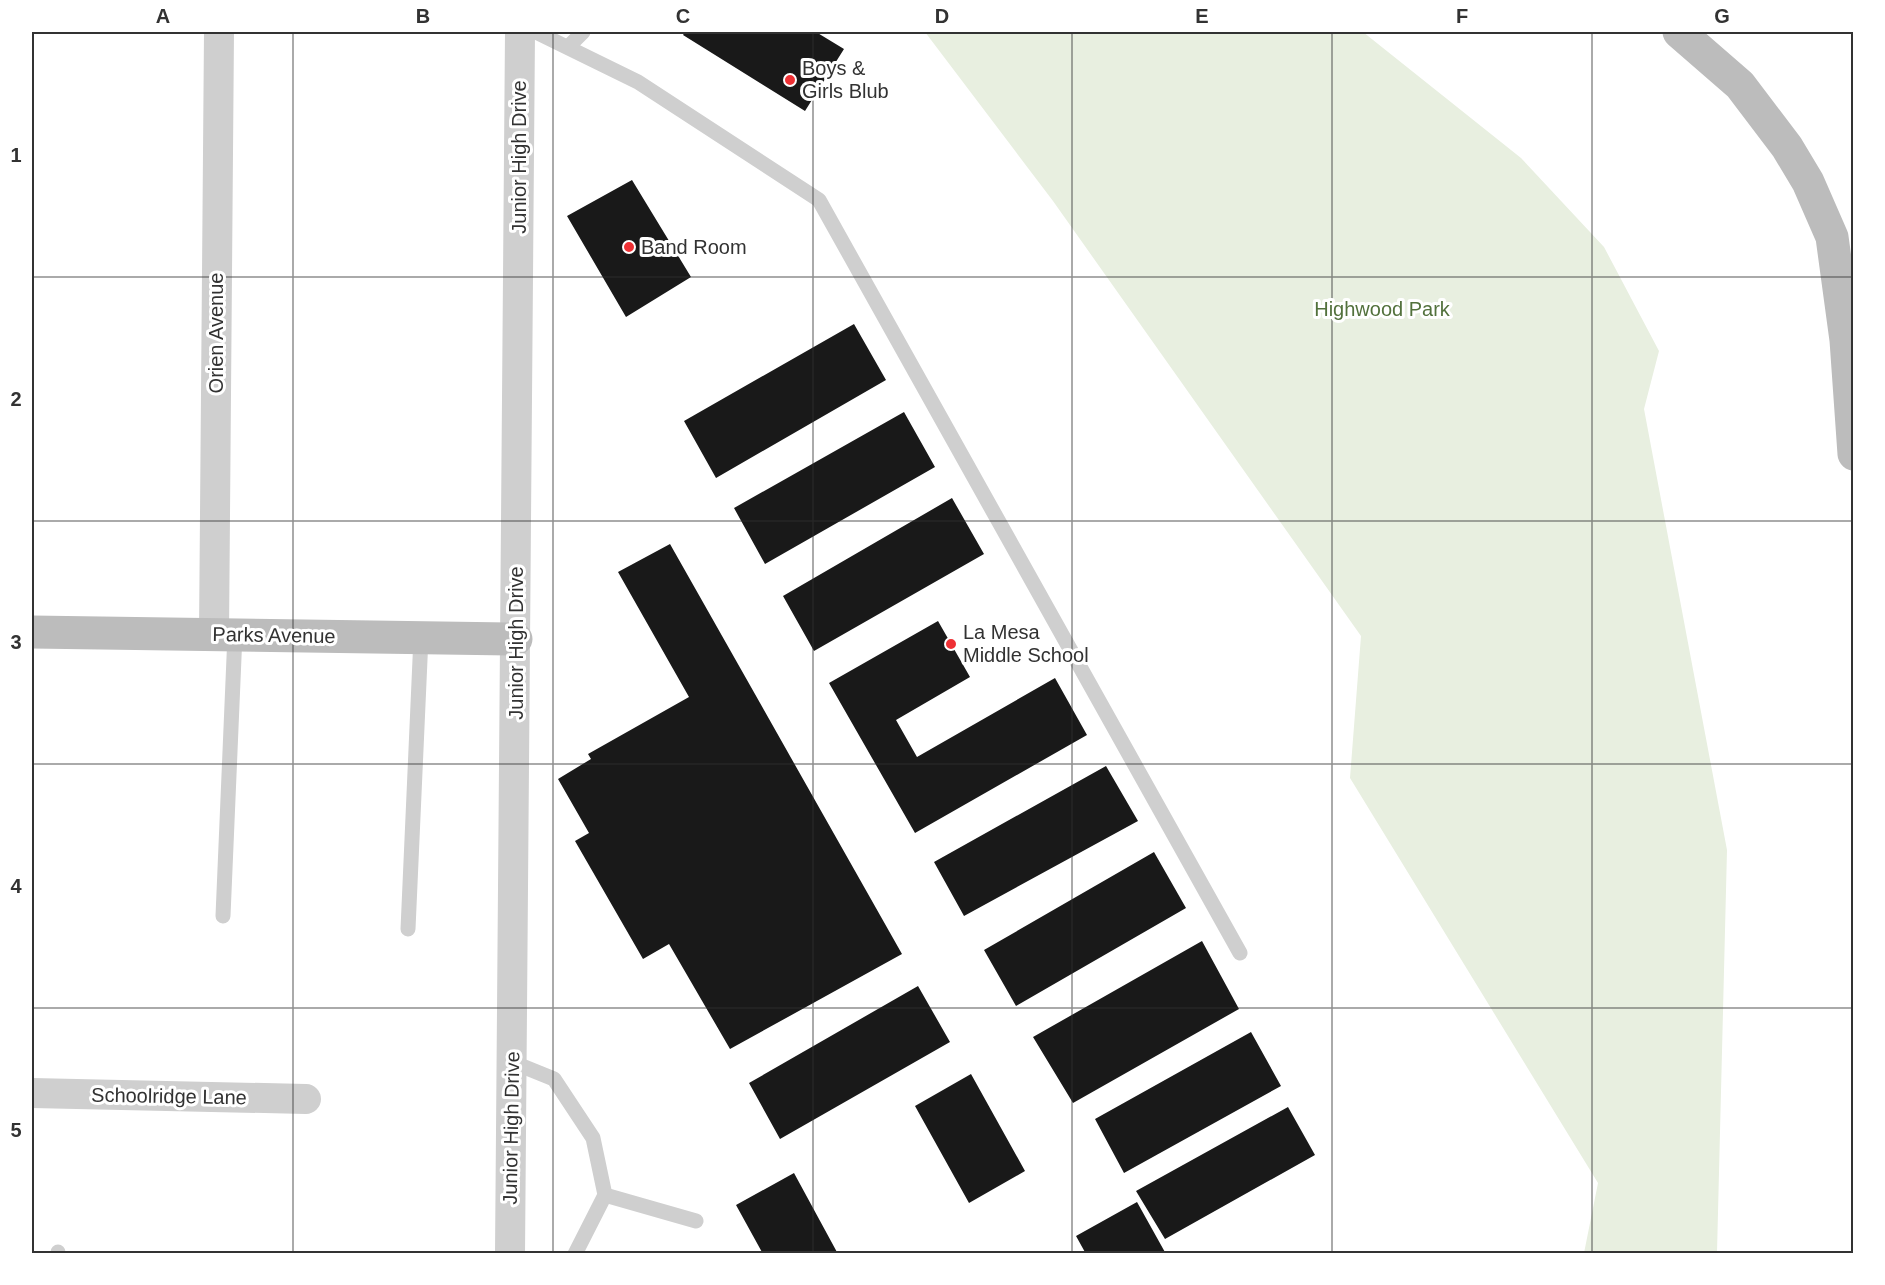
<svg xmlns="http://www.w3.org/2000/svg" width="1885" height="1285" viewBox="0 0 1885 1285" font-family="Helvetica,sans-serif">
	<rect width="100%" height="100%" fill="#fff"/>
	<path fill="#e8efe0" d="M925,32h438l158,126 83,89 55,104 -15,58 83,441 -10,403h-133l14,-70 -248,-405 11,-142 -308,-435z"/>
	<path fill="#191919" d="M685,32h131l28,17 -39,62 -122,-76z
		M632,180l59,97 -65,40 -59,-101z
		M854,324l32,56 -170,98 -32,-57z
		M904,412l31,55 -170,97 -31,-56z
		M952,498l32,56 -170,97 -31,-55z
		M670,544l232,410 -172,95 -61,-105 -26,15 -68,-118 14,-8 -31,-54 33,-20 -3,-5 101,-57 -71,-125z
		M938,621l32,56 -74,43 21,37 138,-79 32,57 -172,98 -86,-150z
		M1106,766l32,55 -174,95 -30,-54z
		M1154,852l32,56 -170,98 -32,-56z
		M1202,941l37,68 -166,94 -40,-66z
		M918,986l32,56 -170,97 -31,-56z
		M1251,1032l30,54 -157,87 -29,-54z
		M971,1074l54,97 -56,32 -54,-97z
		M1288,1107l27,48 -150,84 -29,-48z
		M794,1173l44,81h-75l-27,-49z
		M1137,1202l29,52h-80l-10,-18z"/>
	<g fill="none" stroke-linecap="round" stroke-linejoin="round">
		<path stroke="#cfcfcf" stroke-width="15" d="M536,32l102,50 181,118 421,753
			M568,47l15,-15
			M223,916l12,-282
			M408,929l13,-292
			M512,1062l42,17 39,59 12,57
			M58,1252v2
			M575,1254l30,-59 91,26"/>
		<path stroke="#cfcfcf" stroke-width="30" d="M214,635l5,-603
			M32,1093l274,6
			M510,1254l10,-1222"/>
		<path stroke="#bcbcbc" stroke-width="33" d="M1679,32l61,53 47,62 21,35 24,55 14,103 8,114
			M32,632l484,7"/>
	</g>
	<path fill="none" stroke="#323232" stroke-width="1.5" stroke-opacity="0.55" d="M293,32v1222M553,32v1222M813,32v1222M1072,32v1222M1332,32v1222M1592,32v1222M32,277h1822M32,521h1822M32,764h1822M32,1008h1822"/>
	<g fill="#ee3034" stroke="#fff" stroke-width="2">
		<circle cx="790" cy="80" r="6"/>
		<circle cx="629" cy="247" r="6"/>
		<circle cx="951" cy="644" r="6"/>
	</g>
	<g text-anchor="middle" stroke-width="6" stroke-linejoin="round" paint-order="stroke">
		<g font-size="20" fill="#323232" stroke="#fff" text-anchor="start">
			<text x="802" y="75">Boys &amp;<tspan x="802" dy="23">Girls Blub</tspan></text>
			<text x="641" y="254">Band Room</text>
			<text x="963" y="639">La Mesa<tspan x="963" dy="23">Middle School</tspan></text>
		</g>
		<g font-size="20" fill="#323232" stroke="#fff">
			<text transform="translate(519 157) rotate(-90)" y="7">Junior High Drive</text>
			<text transform="translate(216 333) rotate(-90)" y="7">Orien Avenue</text>
			<text transform="translate(274 635) rotate(1)" y="7">Parks Avenue</text>
			<text transform="translate(516 643) rotate(-90)" y="7">Junior High Drive</text>
			<text transform="translate(169 1096) rotate(1)" y="7">Schoolridge Lane</text>
			<text transform="translate(511 1128) rotate(-89)" y="7">Junior High Drive</text>
		</g>
		<g font-size="20" fill="#52713c" stroke="#fff">
			<text x="1382" y="316">Highwood Park</text>
		</g>
	</g>
	<rect width="1885" height="1285" fill="none" stroke="#ffffff" stroke-width="66"/>
	<rect x="33" y="33" width="1819" height="1219" fill="none" stroke="#323232" stroke-width="2"/>
	<g font-size="20" text-anchor="middle" font-weight="bold" fill="#323232">
		<text x="163" y="23">A</text>
		<text x="423" y="23">B</text>
		<text x="683" y="23">C</text>
		<text x="942" y="23">D</text>
		<text x="1202" y="23">E</text>
		<text x="1462" y="23">F</text>
		<text x="1722" y="23">G</text>
		<text x="16" y="162">1</text>
		<text x="16" y="406">2</text>
		<text x="16" y="649">3</text>
		<text x="16" y="893">4</text>
		<text x="16" y="1137">5</text>
	</g>
</svg>
